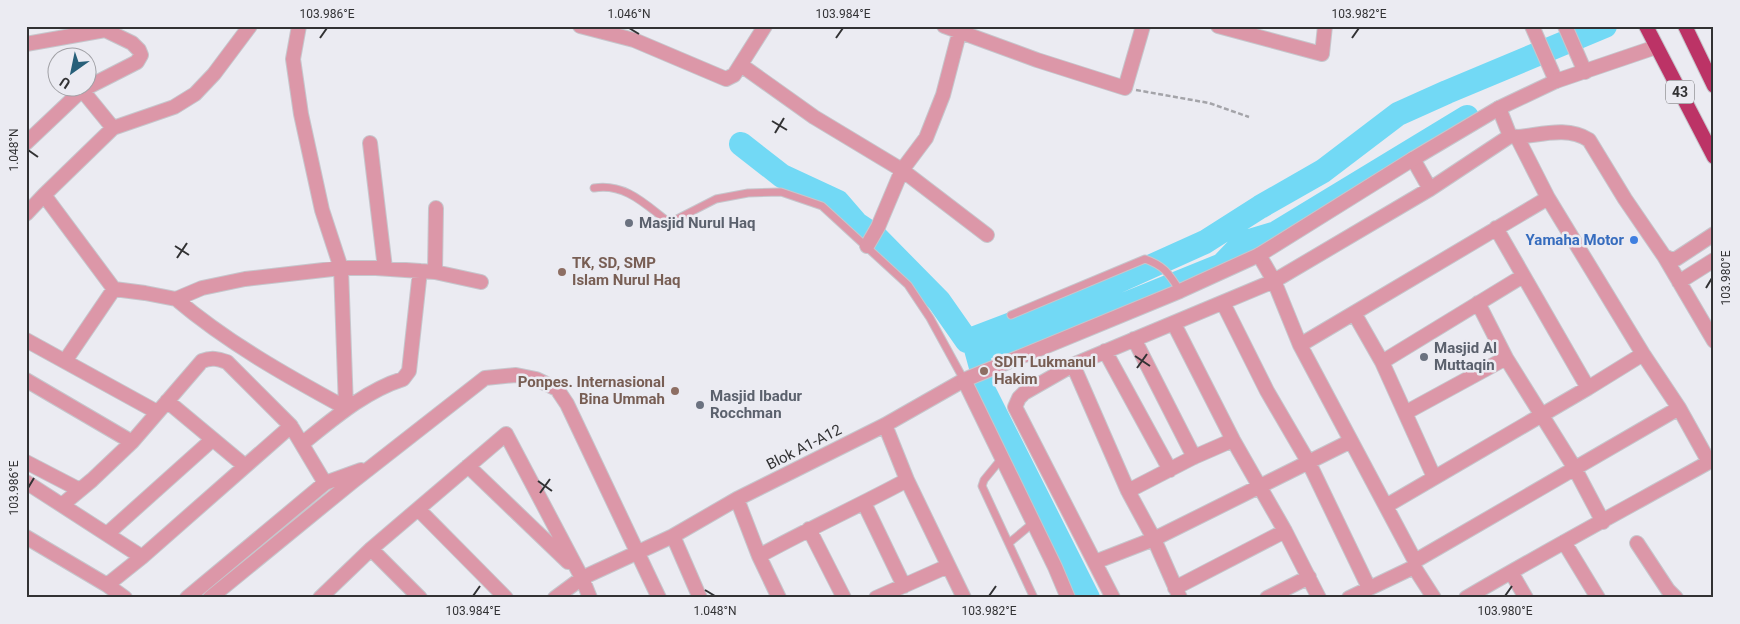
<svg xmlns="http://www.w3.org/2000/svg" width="1740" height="624" viewBox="0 0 1740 624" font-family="Roboto,sans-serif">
	<rect width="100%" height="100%" fill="#ebebf2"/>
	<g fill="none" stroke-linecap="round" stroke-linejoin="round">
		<path stroke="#72d9f5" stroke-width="24" d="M741,144l41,32 56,26 19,22 18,12 64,65 28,40 118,-45 120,-54 55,-35 63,-36 75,-57 49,-22 158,-66
			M1088,598l-108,-215 2,-12 -6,-22 73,-14 173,-70 21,-22 33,-10 191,-116"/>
		<g stroke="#c6c6cc" stroke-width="9">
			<path id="service" d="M594,188c30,-5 50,15 72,32l5,2 45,-23 32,-6 33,-1 41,14 86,79 22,33 34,62
				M1011,315l134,-56c20,7 24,15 35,32
				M1002,458l-18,22 -2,6 52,112
				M1009,543l24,-20"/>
		</g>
		<g stroke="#c6c6cc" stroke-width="16">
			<path id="minor" d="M299,26l-6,33 8,55 21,96 19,58 5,140
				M580,26l54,14 92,39 8,-4 31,-49
				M944,26l93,34 88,28 18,-62
				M1218,26l104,28 3,-28
				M1532,26l24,55
				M1565,26l20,46
				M26,44l79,-14 27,13 7,7 2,5 -4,7 -49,25
				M741,65l73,52 88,53 85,65
				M1517,137c24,-2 50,-11 72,3l36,59 39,57 6,3h6l38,-25
				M26,143l56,-53 31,38
				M370,143l15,125
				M1413,159l17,30
				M44,195l70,94 -49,72
				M26,214l18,-19 69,-67 61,-21 21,-13 19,-20 36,-48
				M1496,228l92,160
				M867,246l11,-19 24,-57 24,-32 17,-43 18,-69
				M1259,255l15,26 26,64 115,216 -1,6 20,31
				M1664,256l50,85
				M435,272l1,-64
				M1679,282l35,-22
				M114,289l31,4 31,6 26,-11 43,-9 96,-11h35l59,4 46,10
				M176,299c52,44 111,77 170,109
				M1223,303l44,88 42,72 60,125
				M1478,303l28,55 68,109 29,55
				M1354,313l28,49 52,115
				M1174,324l59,116 52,91 34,67
				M1134,339l60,118
				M26,340l131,72
				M1300,345l248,-147
				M1105,351l65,119
				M1382,362l141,-86
				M1073,365l55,126 26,48 26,59
				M26,380l106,62
				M167,401l78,65
				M1405,413l101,-55
				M885,425l22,55 57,118
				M303,443c30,-24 62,-52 100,-64l6,-8 11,-100
				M26,462l54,28
				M468,466l100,96
				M26,482l116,75
				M1128,491l66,-34 39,-17
				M737,499l22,57 20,42
				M864,503l40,83
				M62,505l30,-25 40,-38 70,-81c10,-4 16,-2 25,1l64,64
				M1386,506l202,-118 55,-34
				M418,509l88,89
				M809,529l35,69
				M107,534l106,-95
				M673,536l27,62
				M26,537l81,48 18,13
				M1564,542l34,56
				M1637,543l31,47 8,8
				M371,549l49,49
				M759,556c49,-27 100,-50 148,-76
				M1415,561l264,-153
				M1095,562l59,-23 197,-98
				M1511,572l15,26
				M107,585l35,-28 149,-131 34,57
				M1175,588l110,-57
				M187,598l138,-115 36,-13
				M210,598l142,-116 133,-104 31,-3 20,4 21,10 10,15 92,194
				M320,598l51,-49 135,-115 76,144 8,20
				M555,598l27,-20 91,-42 64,-37 148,-74 79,-45
				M876,598l72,-32
				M1113,598l-98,-191 4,-9 5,-5 49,-28 201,-84 156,-92 80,-53
				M1267,598l42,-21
				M1349,598l65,-31
				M1466,598c80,-47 162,-91 243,-136l-30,-54 -36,-54 -95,-156 -31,-61 -7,-1 -11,-28"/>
		</g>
		<g stroke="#c6c6cc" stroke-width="16">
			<path id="tertiary" d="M1068,598l-13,-31 -91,-187 216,-89 79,-36 154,-96 86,-51 57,-27 100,-34"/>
		</g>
		<g stroke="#c6c6cc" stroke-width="16">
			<path id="trunk" d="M1646,26l68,131
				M1685,26l29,60"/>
		</g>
		<path stroke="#a4a4a9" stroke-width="2.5" stroke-dasharray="5 2.5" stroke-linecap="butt" d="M1136,90l73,13 40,14"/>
		<use href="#service" stroke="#dc97a8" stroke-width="7"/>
		<use href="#minor" stroke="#dc97a8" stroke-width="14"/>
		<use href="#tertiary" stroke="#dc97a8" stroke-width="14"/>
		<use href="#trunk" stroke="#bc3366" stroke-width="14"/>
	</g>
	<path fill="none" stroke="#323234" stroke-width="2" d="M629,28l10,6M320,38l7,-10M836,38l7,-10M1352,38l7,-10M772,121l15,9M775,133l9,-15M28,150l10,7M175,246l14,9M177,258l10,-15M1706,288l6,-10M1135,356l15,10M1137,368l10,-14M538,481l14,10M28,488l6,-10M540,493l10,-14M705,590l10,6M473,596l7,-10M989,596l7,-10M1505,596l7,-10"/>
	<g fill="#6b7280" stroke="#ebebf2" stroke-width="2">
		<circle cx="629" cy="223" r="5"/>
		<circle cx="1424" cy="357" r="5"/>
		<circle cx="700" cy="405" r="5"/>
	</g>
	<circle fill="#3f7fe0" stroke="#ebebf2" stroke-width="2" cx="1634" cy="240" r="5"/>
	<g fill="#8d6e63" stroke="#ebebf2" stroke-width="2">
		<circle cx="562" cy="272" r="5"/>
		<circle cx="984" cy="371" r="5"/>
		<circle cx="675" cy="391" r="5"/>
	</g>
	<g text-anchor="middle" stroke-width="5" stroke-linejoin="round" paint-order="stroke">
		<rect fill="#ebebf2" stroke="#6a6a6d" stroke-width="1" x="1666" y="80.5" width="28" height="23" rx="4"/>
		<g font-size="14" font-weight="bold" fill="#323234">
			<text x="1680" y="97">43</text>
		</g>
		<g font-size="15" font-weight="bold" fill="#5b616d" stroke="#ebebf2" text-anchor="start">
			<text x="639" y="228">Masjid Nurul Haq</text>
			<text x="1434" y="353">Masjid Al<tspan x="1434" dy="17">Muttaqin</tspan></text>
			<text x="710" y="401">Masjid Ibadur<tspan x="710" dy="17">Rocchman</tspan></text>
		</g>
		<g font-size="15" font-weight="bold" fill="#366cbe" stroke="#ebebf2" text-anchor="end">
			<text x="1624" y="245">Yamaha Motor</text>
		</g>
		<g font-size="15" font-weight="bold" fill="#785e54" stroke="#ebebf2" text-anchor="start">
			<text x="572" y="268">TK, SD, SMP<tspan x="572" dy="17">Islam Nurul Haq</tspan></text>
			<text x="994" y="367">SDIT Lukmanul<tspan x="994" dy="17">Hakim</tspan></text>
			<text x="665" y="387" text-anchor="end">Ponpes. Internasional<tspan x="665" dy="17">Bina Ummah</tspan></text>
		</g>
		<g font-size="15" fill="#323234" stroke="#ebebf2">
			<text transform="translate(804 447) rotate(-27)" y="5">Blok A1-A12</text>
		</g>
	</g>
	<rect width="1740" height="624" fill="none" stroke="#ebebf2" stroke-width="55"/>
	<g transform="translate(72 72) rotate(213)"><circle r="24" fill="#ebebf2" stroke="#a1a1a6"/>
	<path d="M0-4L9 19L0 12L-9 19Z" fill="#275f79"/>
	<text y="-8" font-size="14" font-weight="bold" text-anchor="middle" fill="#323234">U</text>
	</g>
	<rect x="28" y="28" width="1684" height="568" fill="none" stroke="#323234" stroke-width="2"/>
	<g font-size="12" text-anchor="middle" fill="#323234">
		<text x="327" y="18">103.986°E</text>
		<text x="629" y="18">1.046°N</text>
		<text x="843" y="18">103.984°E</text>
		<text x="1359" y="18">103.982°E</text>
		<text transform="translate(14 150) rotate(-90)" y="4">1.048°N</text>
		<text transform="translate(1726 278) rotate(-90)" y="4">103.980°E</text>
		<text transform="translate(14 488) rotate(-90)" y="4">103.986°E</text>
		<text x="473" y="615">103.984°E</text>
		<text x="715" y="615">1.048°N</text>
		<text x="989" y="615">103.982°E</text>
		<text x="1505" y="615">103.980°E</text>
	</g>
</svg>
